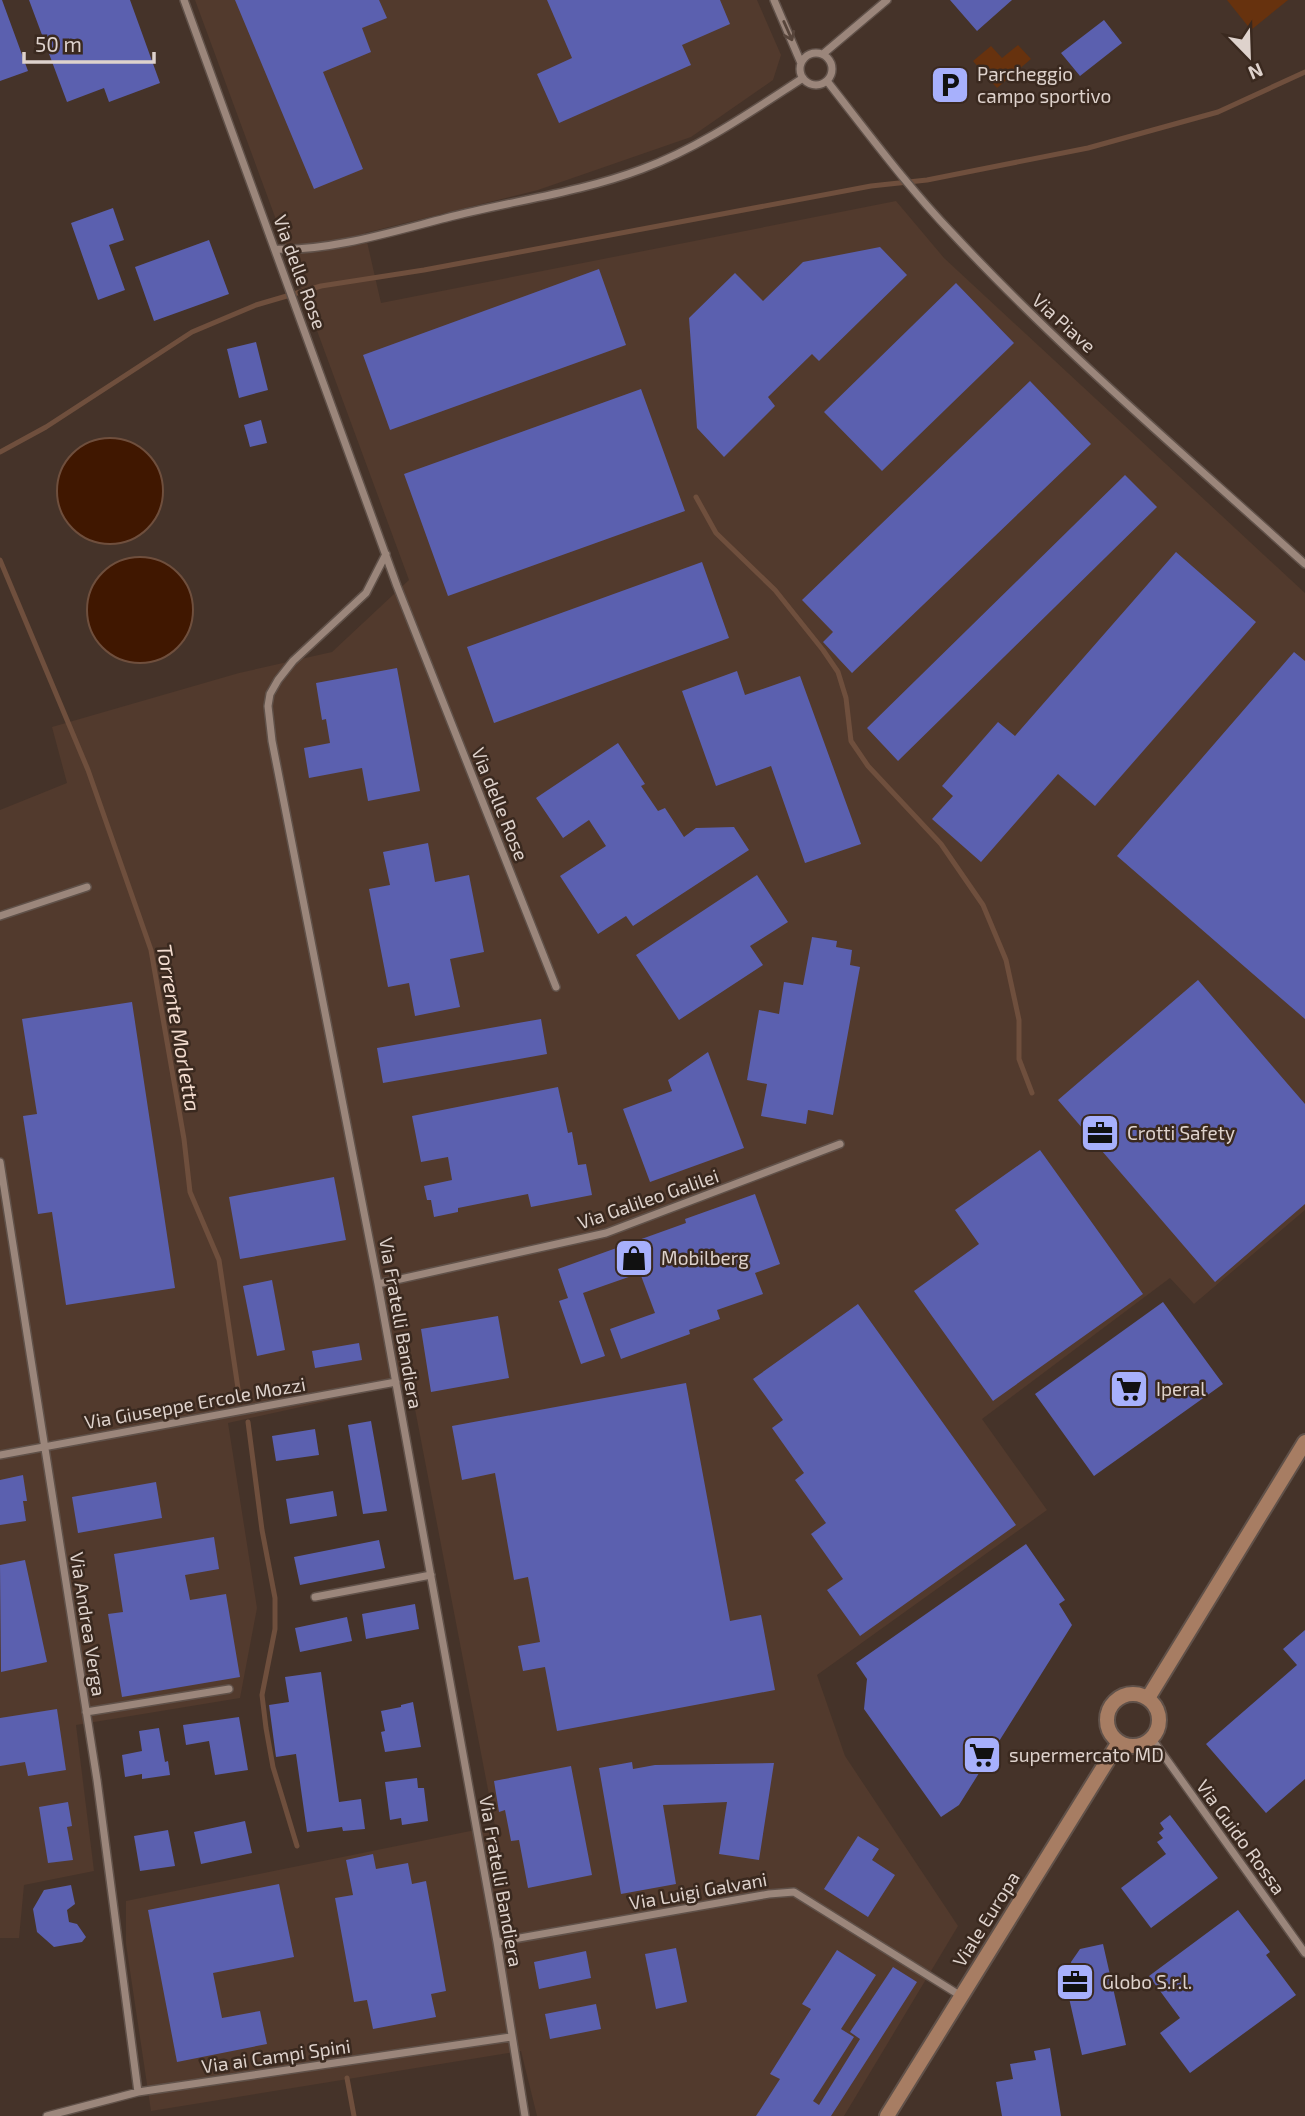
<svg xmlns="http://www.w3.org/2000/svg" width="1305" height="2116" viewBox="0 0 1305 2116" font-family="'Exo 2',sans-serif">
	<rect width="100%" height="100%" fill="#453329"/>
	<path fill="#523a2d" d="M195,0h562l24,55 -8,25 -82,57 -153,53 -173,43 16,70 515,-102 48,57 361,335v617l-111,94 -24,-26 -188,141 65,91 -230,165 28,81 113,170 -114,190h-307l-16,-65 -370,60 -25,-167v-43l369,-75 -85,-443 -182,40 29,185 -17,90 -164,27 18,146 -70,14 -5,53h-19v-1128l67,-27 -15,-56 187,-54 93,-21 77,-72z"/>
	<path fill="#67320e" d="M1227,0h61l-37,30z
		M991,46l11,12 16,-13 13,14 -34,29 -24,-27z"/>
	<path fill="#401700" stroke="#6f4f3d" stroke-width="2" d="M57 491a53 53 0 1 1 106 0a53 53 0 1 1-106 0Z
		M87 610a53 53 0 1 1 106 0a53 53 0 1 1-106 0Z"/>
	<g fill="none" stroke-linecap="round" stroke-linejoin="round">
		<path stroke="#6f4f3d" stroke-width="5" d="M0,452l46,-25 146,-95 64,-27 65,-19 103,-16 447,-84 56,-6 161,-32 130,-36 87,-40
			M696,497l20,36 59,57 48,60 15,22 8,26 5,43 17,25 73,78 42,61 23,55 13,60v39l13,34
			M0,560l88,210 63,180 33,189 6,53 29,68 20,135
			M248,1422l14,108 13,68v31l-13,66 4,33 7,39 24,79
			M347,2078l7,38"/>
	</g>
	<path fill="#5b60af" d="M0,0h2l26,71 -28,10z
		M29,0h101l30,83 -51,19 -5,-14 -37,14z
		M235,0h144l8,18 -25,10 9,24 -48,20 40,97 -49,20z
		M547,0h173l10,24 -48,21 9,20 -132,58 -22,-49 35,-16z
		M950,0h62l-35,31z
		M1104,20l18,23 -42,33 -19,-23z
		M113,208l11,32 -15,5 16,45 -27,10 -27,-77z
		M209,240l20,54 -75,27 -19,-54z
		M880,247l27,28 -88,86 -7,-7 -44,43 7,9 -51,51 -27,-29 -8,-110 46,-45 28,28 40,-39z
		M599,269l27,76 -236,85 -27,-75z
		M956,283l58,60 -132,128 -58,-59z
		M256,342l12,48 -29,8 -12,-49z
		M1030,381l61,63 -239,229 -29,-31 10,-10 -31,-32z
		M641,389l44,122 -237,85 -44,-122z
		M261,420l6,23 -17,4 -6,-22z
		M1125,475l32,32 -259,254 -31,-33z
		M1176,552l80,70 -161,184 -37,-32 -77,88 -49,-43 21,-23 -11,-10 56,-64 17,14z
		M702,562l27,76 -235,85 -27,-76z
		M1294,652l11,9v358l-188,-163z
		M397,668l23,123 -52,10 -6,-33 -53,10 -5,-30 26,-5 -4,-24 -4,1 -6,-37z
		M737,671l8,24 55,-19 61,168 -56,19 -34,-97 -55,20 -34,-95z
		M618,743l27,41 -4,2 17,25 7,-3 19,29 12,-9 38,-1 15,23 -116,76 -7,-10 -28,18 -38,-58 46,-30 -17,-26 -26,18 -27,-40z
		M428,843l7,39 34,-7 15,77 -34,7 10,48 -45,9 -6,-33 -21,4 -19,-98 21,-4 -7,-33z
		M757,875l31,47 -38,24 13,19 -84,55 -43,-65z
		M812,937l25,4 -1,6 16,3 -2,15 10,2 -27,148 -25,-5 -2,14 -45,-8 6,-32 -20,-4 12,-70 20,4 5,-32 19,3z
		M1198,980l107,124v100l-90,78 -157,-182z
		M132,1002l43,286 -109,17 -14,-93 -14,2 -15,-98 14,-2 -15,-95z
		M541,1019l6,35 -164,29 -6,-35z
		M708,1052l36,96 -94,34 -27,-73 49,-18 -4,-11z
		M558,1087l10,46 4,-1 6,33 8,-1 6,31 -61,12 -3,-13 -70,14v4l-24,5 -3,-17h-4l-3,-14 28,-6 -4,-23 -27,5 -9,-46z
		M1040,1150l103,144 -150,107 -79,-110 65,-47 -24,-34z
		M334,1177l12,63 -106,19 -11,-62z
		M755,1194l25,70 -25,9 8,21 -46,16 3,9 -31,11 1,4 -69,25 -11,-30 45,-16 -15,-40 -57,20 22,63 -24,8 -22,-63 9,-3 -10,-29 128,-46 -1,-4z
		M272,1280l13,70 -28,6 -14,-70z
		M1163,1302l60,82 -129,92 -59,-82z
		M858,1304l158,221 -156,111 -33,-46 16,-11 -32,-45 15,-11 -31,-43 9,-7 -32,-45 11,-8 -30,-41z
		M498,1316l11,62 -78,14 -10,-63z
		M359,1343l3,17 -47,8 -3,-17z
		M686,1383l44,238 31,-6 14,75 -218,41 -12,-64 -22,4 -5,-25 22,-4 -12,-65 -14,3 -19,-107 -33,7 -10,-54z
		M371,1421l16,90 -24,3 -15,-89z
		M315,1429l4,26 -43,6 -4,-25z
		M23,1475l4,26h-4l3,20 -26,4v-45z
		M156,1482l6,36 -84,15 -6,-36z
		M333,1491l4,25 -47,8 -4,-25z
		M214,1537l5,32 -34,6 5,25 36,-6 14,83 -118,20 -14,-83 15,-2 -9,-58z
		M379,1540l6,28 -85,17 -6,-28z
		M1026,1544l39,56 -6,4 13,21 -113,180 -18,12 -77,-108 3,-30 -11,-16z
		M25,1560l22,102 -46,10 -1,-107z
		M415,1604l4,25 -53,10 -4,-25z
		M347,1617l5,24 -52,11 -5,-24z
		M1305,1630v149l-39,34 -60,-69 91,-79 -14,-16z
		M321,1672l18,130 22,-3 4,30 -22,2 -1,-4 -35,5 -11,-78 -20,3 -7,-52 20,-3 -4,-25z
		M413,1702l8,45 -36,5 -4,-20 4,-1 -4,-20 20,-4v-2z
		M57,1709l9,61 -38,6 -3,-14 -25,4v-48z
		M239,1717l9,53 -33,5 -6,-34 -23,4 -3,-20z
		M159,1728l6,34 3,-1 2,14 -28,4v-5l-17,3 -3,-22 20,-4 -3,-20z
		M632,1762l1,7 22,-4 119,-2 -15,97 -40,-6 8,-52 -64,3 13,79 -55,10 -22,-126z
		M571,1766l21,109 -64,13 -9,-48 -8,1 -6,-31 -6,2 -5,-31z
		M417,1778l1,10h6l4,33 -26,4 -1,-7 -11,2 -5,-38z
		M68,1802l4,24 -5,1 6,33 -25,3 -9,-56z
		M1170,1815l48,63 -67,50 -30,-40 45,-34 -9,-12 6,-4 -4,-5 5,-4 -4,-6z
		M245,1821l7,32 -51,11 -7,-32z
		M168,1830l7,36 -35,5 -6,-35z
		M858,1836l21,13 -7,11 23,15 -27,42 -44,-28z
		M373,1854l3,15 32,-6 4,21 14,-3 20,110 -15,3 5,23 -63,12 -6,-29 -13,2 -19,-104 18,-3 -7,-35z
		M279,1884l15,73 -81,16 9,45 38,-7 7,33 -90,18 -29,-152z
		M71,1885l4,19 -8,6 2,12 8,2 9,13 -4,5 -28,5 -17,-15 -4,-23 11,-19z
		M1238,1910l32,42 -4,3 30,40 -106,78 -30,-40 20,-15 -31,-42z
		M1103,1944l23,101 -44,10 -18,-79 9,-2 -2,-12 9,-13z
		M676,1948l11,54 -31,7 -11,-55z
		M837,1950l39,25 -35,54 13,8 -41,64 6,4 41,-66 -10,-7 43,-65 24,15 -86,134h-75l24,-37 -10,-5 41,-65 -9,-5z
		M586,1951l5,27 -52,11 -5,-27z
		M596,2004l5,25 -51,10 -5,-25z
		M1050,2048l11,68h-59l-6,-34 17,-3 -3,-15 26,-4 -2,-9z"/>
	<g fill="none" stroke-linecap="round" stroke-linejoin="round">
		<g stroke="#605149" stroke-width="10">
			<path id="street" d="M184,0l213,586 159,401
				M774,0l27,63
				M800 69a16 16 0 1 1 32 0a16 16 0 1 1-32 0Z
				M823,54l64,-54
				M827,81c41,52 80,105 125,152 110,118 234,223 353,331
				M275,249c52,3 120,-18 171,-31 65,-17 133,-25 196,-49 57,-21 110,-58 161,-91
				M386,554l-20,39 -73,68 -15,19 -8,14 -2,12 4,35 106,543 119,658 28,174
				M0,916l87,-29
				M0,1162l97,618 41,312
				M378,1284l228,-51 234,-89
				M0,1455l396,-73
				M315,1597l116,-22
				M86,1712l143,-23
				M1152,1739l153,214
				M497,1942l272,-48 25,-2 167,104
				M47,2116l91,-24 373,-55"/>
		</g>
		<g stroke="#605149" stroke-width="18">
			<path id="secondary" d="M1107 1720a26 26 0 1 1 52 0a26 26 0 1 1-52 0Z
				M1148,1698l157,-256
				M887,2116l232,-374"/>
		</g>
		<use href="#street" stroke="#9b867b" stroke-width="7"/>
		<use href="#secondary" stroke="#a77d63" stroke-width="14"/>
	</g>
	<defs><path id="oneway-shaft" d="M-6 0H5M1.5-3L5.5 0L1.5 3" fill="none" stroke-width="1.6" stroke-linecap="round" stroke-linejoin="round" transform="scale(1.75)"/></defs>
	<use stroke="#57453b" href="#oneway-shaft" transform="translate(788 31) rotate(66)"/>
	<defs>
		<g id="parking-square" transform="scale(2.0125)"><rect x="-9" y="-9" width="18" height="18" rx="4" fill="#a7b0fc" stroke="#3a291f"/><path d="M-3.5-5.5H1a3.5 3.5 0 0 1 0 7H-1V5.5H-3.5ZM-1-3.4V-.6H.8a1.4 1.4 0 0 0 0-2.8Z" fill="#111"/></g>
		<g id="office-square" transform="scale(2.0125)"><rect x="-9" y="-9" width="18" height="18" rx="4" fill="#a7b0fc" stroke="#3a291f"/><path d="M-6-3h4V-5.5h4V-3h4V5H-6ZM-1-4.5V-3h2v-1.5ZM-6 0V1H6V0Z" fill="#111"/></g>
		<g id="shop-square" transform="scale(2.0125)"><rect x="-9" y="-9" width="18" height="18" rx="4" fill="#a7b0fc" stroke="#3a291f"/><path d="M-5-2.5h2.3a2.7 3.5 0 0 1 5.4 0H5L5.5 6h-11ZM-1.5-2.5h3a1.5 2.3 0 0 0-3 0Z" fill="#111"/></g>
		<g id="supermarket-square" transform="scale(2.0125)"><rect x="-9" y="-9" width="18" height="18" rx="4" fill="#a7b0fc" stroke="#3a291f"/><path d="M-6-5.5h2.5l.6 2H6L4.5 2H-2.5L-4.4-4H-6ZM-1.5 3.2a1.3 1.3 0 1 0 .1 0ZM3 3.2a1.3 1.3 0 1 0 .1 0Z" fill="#111"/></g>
	</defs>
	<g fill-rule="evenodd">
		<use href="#parking-square" x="950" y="85"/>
		<use href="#office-square" x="1100" y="1133"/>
		<use href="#shop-square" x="634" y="1258"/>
		<use href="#supermarket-square" x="1129" y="1389"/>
		<use href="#supermarket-square" x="982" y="1755"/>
		<use href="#office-square" x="1075" y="1982"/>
	</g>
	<g text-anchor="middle" stroke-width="5" stroke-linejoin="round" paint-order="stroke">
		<g font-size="19" fill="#ded2cc" stroke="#3a291f" text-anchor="start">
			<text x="977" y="81">Parcheggio<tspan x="977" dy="22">campo sportivo</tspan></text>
			<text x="1127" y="1140">Crotti Safety</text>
			<text x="661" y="1265">Mobilberg</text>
			<text x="1156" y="1396">Iperal</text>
			<text x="1009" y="1762">supermercato MD</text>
			<text x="1102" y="1989">Globo S.r.l.</text>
		</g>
		<g font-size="19" fill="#ded2cc" stroke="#3a291f">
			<text transform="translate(300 272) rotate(70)" y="7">Via delle Rose</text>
			<text transform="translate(1064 323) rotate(42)" y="7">Via Piave</text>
			<text transform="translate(500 804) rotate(68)" y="7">Via delle Rose</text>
			<text transform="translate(648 1199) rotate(-19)" y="7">Via Galileo Galilei</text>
			<text transform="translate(401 1323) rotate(80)" y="7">Via Fratelli Bandiera</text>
			<text transform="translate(195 1403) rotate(-10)" y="7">Via Giuseppe Ercole Mozzi</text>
			<text transform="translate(88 1624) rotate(81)" y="7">Via Andrea Verga</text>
			<text transform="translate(1241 1837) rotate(54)" y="7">Via Guido Rossa</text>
			<text transform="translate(501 1881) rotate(80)" y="7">Via Fratelli Bandiera</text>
			<text transform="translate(698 1891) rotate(-10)" y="7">Via Luigi Galvani</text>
			<text transform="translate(986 1919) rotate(-58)" y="7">Viale Europa</text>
			<text transform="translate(276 2056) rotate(-8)" y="7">Via ai Campi Spini</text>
		</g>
		<g font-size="21" font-style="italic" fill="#f3dccf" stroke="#3a291f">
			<text transform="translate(178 1028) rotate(80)" y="7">Torrente Morletta</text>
		</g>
	</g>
	<g transform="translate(1249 56) rotate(157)" stroke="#3a291f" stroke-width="5" paint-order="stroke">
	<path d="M0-5L12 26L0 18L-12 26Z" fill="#ded2cc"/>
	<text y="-10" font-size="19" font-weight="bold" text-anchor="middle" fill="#ded2cc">N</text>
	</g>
	<path d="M24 52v10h130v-10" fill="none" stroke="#ded2cc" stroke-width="3.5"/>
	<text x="35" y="52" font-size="21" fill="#ded2cc" stroke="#3a291f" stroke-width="5" paint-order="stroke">50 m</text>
</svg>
